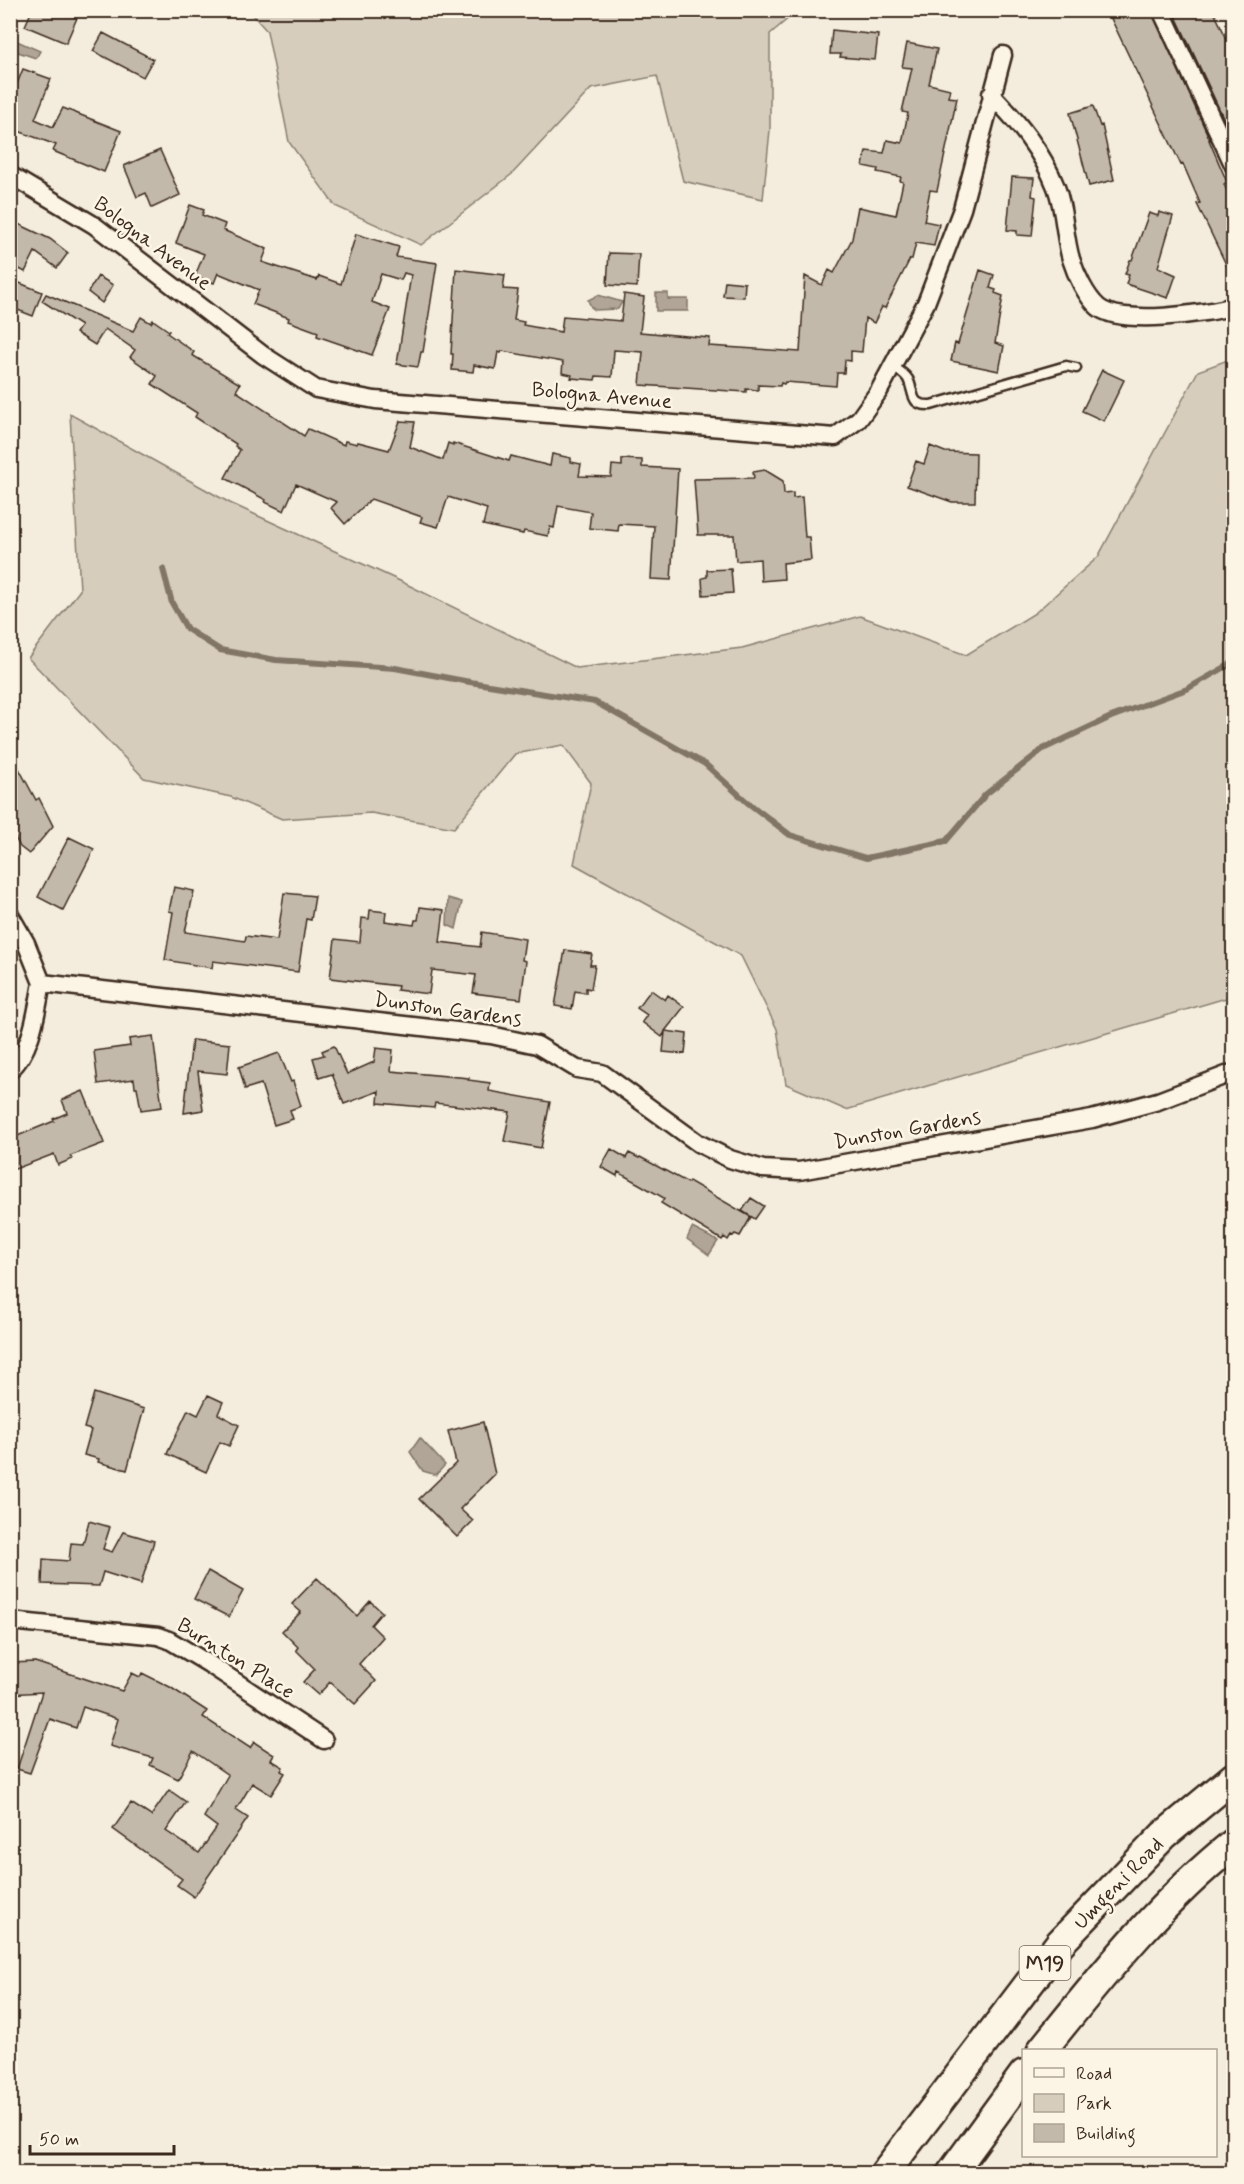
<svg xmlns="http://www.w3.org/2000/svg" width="1244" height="2184" viewBox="0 0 1244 2184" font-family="Mynerve,sans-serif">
	<rect width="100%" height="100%" fill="#f4eddd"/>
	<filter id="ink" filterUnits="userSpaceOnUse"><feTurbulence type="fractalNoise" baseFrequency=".0167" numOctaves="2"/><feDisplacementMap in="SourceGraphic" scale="12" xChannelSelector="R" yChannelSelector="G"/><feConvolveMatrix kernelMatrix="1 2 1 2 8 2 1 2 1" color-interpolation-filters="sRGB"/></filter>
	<g filter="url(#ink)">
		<path fill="#d6cdbd" stroke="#887c6e" stroke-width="1.5" d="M249,11h548l-27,23v96l-7,69 -80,-18 -26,-105 -66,13 -79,85 -91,71 -86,-39 -46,-64 -22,-111z
			M1233,358v638l-387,114 -60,-26 -9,-55 -36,-73 -167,-92 17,-81 -28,-38 -48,9 -61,74 -83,-15 -89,6 -51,-22 -87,-19 -116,-120 52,-68 -10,-176 160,89 170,78 177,87 165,-20 118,-32 106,39 69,-42 63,-56 100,-186z"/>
		<path fill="#b0a596" stroke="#817466" stroke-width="1.5" d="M17,41l23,10 -4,7 -24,-8z
			M656,293h12v6h20v12h-32z
			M598,295l24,7 -4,7 -23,1 -4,-3 -3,-7z
			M448,898l14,4 -6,27 -9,-4z
			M692,1228l26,13 -9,14 -22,-16z
			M420,1438l25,27 -9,10 -13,-4 -13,-19z"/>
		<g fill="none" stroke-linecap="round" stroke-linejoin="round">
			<path stroke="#817466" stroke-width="6" d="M163,569l9,34 15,26 33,21 56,10 119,8 75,14 125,20 110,62 42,38 43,33 76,23 80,-17 40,-47 57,-45 68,-32 76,-28 47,-27"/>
		</g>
		<path fill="#c3b9aa" stroke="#3b2a1e" stroke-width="1.5" d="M32,10h26l19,8 -11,25 -41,-17z
			M1107,10h44l59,130h-1l18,42 -3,2 9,20v75l-36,-75 3,-1 -17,-39 -2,1z
			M1173,10h40l14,29 6,-3v98h-2z
			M832,30l46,5 -3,25 -35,-3 1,-3h-11z
			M103,33l50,26 -10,18 -50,-26z
			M907,43l30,6 -8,35 21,5 -2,8 9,1 -20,93 -7,-1 -6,31 15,3 -5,22 -18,-3 -4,16h-2l-25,49 -3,-1 -8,16 -9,-5 -3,34 -11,-1v10l-6,-1 -1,13h-7l-1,13 -51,-4 -1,2 -3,-1 -1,3 -22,-1v5l-12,-1v3l-106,-7 3,-33 -29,-2 -2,27 -16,-1 -1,4 -24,-2 1,-3 -10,-2 1,-11 -61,-11 -1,2 -3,-1 -3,17 -21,-4 -1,7 -21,-2 1,-16h-2l5,-85 49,6 -2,14 15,1 -4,30 10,2 -1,3 38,7 2,-16 58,5 3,-27 20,3 -4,35 70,6 -1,8 91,6 5,-76 17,9 7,-15 5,3 18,-34 6,-32 38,8 7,-33 -3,-1 1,-4 -24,-5 1,-3 -15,-3 3,-15 18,2 3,-13 15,3 6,-30 -6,-1 10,-44 -10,-1z
			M23,69l28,10 -16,40 18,8 10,-19 58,23 -17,41 -51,-21 3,-6 -46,-17v-27z
			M1093,106l7,20 2,-1 12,55 -25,6 -19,-73z
			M160,150l20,45 -28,13 -6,-15 -9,4 -13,-31z
			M1012,177l22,1 -2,18 4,1 -4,39 -15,-1v-4l-10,-1z
			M190,205l14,5 -2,5 23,9 -2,6 44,19 -5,13 55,18 2,-4 22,8 15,-50 43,13 -3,10 41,6 -14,89h-2l-3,15 -21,-3 14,-89 -7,-2 -3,7 -20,-6 -9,28 18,7 -18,46 -55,-19 1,-4 -30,-11 1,-3 -36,-14 6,-14 -41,-17 -4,10 -19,-7 9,-22 -28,-11z
			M1159,212l14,4 -15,51 18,8 -8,23 -42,-14 3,-9 -4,-1 5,-14h2l17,-47 9,3z
			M10,220l40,19 18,14 -11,15 -22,-16 -10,20 -15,-8z
			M609,253l30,1 -2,33 -30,-2z
			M980,270l14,5 -4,13 6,2 -1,3 8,3 -8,47 9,3 -5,25 -48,-10 4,-18 3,1z
			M98,276l15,9 -11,18 -14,-11z
			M725,281l20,2 -1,14 -21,-1z
			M17,282l25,10 -9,24 -23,-9v-9z
			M46,294l87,37 8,-14 10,6 2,-3 16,11 -2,2 27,19 -2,3 48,29 -4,7 68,45 4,-7 36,16 1,-4 12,3 1,-2 31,8 11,-29 15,1 -5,25 33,13 5,-17 5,2v-2l56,18 2,-5 39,10 2,-12 19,4v4l10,2 -2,12 32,1 1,-12 10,1v-7l20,1v7l36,2 -7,111 -20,-1 3,-53 -35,-2 -1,7 -29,-3 2,-16 -33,-6 -4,22 -4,-1 -2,9 -24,-5 -1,3 -40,-9 4,-16 -39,-12 -10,30 -18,-5 2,-5 -51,-18 -26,25 -14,-16 6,-6 -41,-18 -12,27 -19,-9 1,-2 -41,-22 15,-28 -5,-4 1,-2 -41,-27 2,-4 -45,-29 5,-8 -27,-19 5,-7 -30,-21 -10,16 -19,-12 5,-7 -39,-25z
			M1102,370l22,10 -20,41 -22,-10z
			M930,446l15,6 31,1 -1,49h-23l-45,-16 9,-25 8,3z
			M765,470l18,11 1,13 9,-1v5l9,-1 3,40h4l2,23 -28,3 1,16 -23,2 -1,-22 -24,2 -2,-26h-36l-4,-56 60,-1 -1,-6z
			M731,569l2,24 -30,2 -1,-17 5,-1v-7z
			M10,752l26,48 3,-2 14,28 -24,28 -9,-7 -10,-19z
			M69,837l25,12 -31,61 -25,-13z
			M174,887l20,4 -9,41 60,9 1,-5 31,4 7,-47 31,3 -4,24 -5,-1 -8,53 -85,-11 -1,7 -47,-8 8,-48 -4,-1z
			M420,907l24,3 -4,32 40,5 2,-15 43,7 -3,21 4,1 -5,38 -48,-6 3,-18 -44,-5 -3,24 -32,-4 1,-4 -68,-8 5,-39 25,3 2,-24 7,1 1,-9 16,2 -1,9 29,4 1,-5h3z
			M565,950l27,4 -2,11h5l-4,24 -5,-1v5l-11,-2 -3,18 -17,-3z
			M651,990l14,10 3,-5 16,12 -19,24 22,3 -2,20 -22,-2 2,-20 -3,5 -20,-15 5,-7 -10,-7z
			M153,1036l9,71 -21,3 -4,-23h-2l-1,-8 -36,5 -4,-33 36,-5 -1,-7z
			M192,1040l38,4 -3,30 -29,-3 5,39 -19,3z
			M334,1046l13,28 27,-12 2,-14 17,2 -2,21 78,7 -1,2 22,3 -1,8 61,11 -9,46 -37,-7 6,-29 -75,-9 -1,5 -56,-5 1,-12 -35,13 -12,-30 -13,4 -6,-20 11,-3 -2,-4z
			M279,1053l12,29 2,-1 8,25 -11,4 3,9 -19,6 -13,-41 -16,5 -6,-22z
			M83,1091l21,52 -34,13 2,3 -14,6 -4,-11 -44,17v-32l44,-18 -1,-2 14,-6 -5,-13z
			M611,1149l15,9 3,-5 10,5 1,-1 48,26 1,-2 62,36 -11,19 -5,-2 -2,2 -2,-1 -3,5 -4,-3 -2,3 -61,-37 3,-5 -46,-26 -1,4 -16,-9z
			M751,1198l13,8 -9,13 -13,-8z
			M94,1393l50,16 -17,61 -29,-8 1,-3 -15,-4 7,-25 -7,-2z
			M208,1395l15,7 -5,12 21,11 -10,21 -9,-4 -14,30 -39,-18 21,-44 10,5z
			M483,1422l12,52 -35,35 13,12 -16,16 -38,-38 37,-36 -8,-32z
			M89,1521l21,6 -7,22 9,3 11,-20 31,9 -13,43 -38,-12 -4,14 -57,-2 1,-25 26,2 2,-18 12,1z
			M208,1571l35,20 -14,26 -35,-18z
			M317,1578l40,38 13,-15 12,11 -11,13 12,12 -24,27 17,17 -21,23 -25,-22 -12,13 -15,-13 12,-13 -19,-19 2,-3 -16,-16 19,-19 -9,-8z
			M35,1662l87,29 10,-18 8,4 2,-4 28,14 37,24 -4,6 47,31 4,-6 20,13 -3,5 12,7 -2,4 4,2 -14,22 -19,-12 -16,27 12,8 -54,79 -17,-12 5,-6 -69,-50 18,-26 20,13 18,-26 17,12 -20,29 33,22 18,-26 -13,-10 24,-42 -35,-24 -15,28 -28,-14 3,-7 -43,-12 8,-27 -35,-12 -7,21 -26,-9 -20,54 -13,-4 25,-77 -32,2v-31z"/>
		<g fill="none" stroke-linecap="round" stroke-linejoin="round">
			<g stroke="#3b2a1e" stroke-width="13">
				<path id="service" d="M892,366c6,4 12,7 16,13 7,14 1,27 23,26l135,-39 10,2"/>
			</g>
			<g stroke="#3b2a1e" stroke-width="21">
				<path id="minor" d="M1161,10l73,156
					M991,94c27,28 51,57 65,93 9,23 8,49 15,72 5,16 15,37 27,48 21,19 110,7 136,-1
					M10,175l84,50 169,130 53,34 59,11 460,37 24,-18 20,-28 47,-88 36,-94 41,-154
					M10,915l16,28 16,40
					M42,983l449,52 46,10 40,24 25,4 96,70 32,16 33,10 36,2 293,-52 66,-18 76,-29
					M10,1070c23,-21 26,-58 32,-87
					M10,1621l148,15 11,4 40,24 115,76"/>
			</g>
			<g stroke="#3b2a1e" stroke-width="33">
				<path id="motorway" d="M1042,2050c59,-73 117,-147 192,-207
					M884,2174l176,-231 104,-108 70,-58
					M951,2174l73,-100"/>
			</g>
			<use href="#service" stroke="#fcf5e5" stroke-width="8"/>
			<use href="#minor" stroke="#fcf5e5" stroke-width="16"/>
			<use href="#motorway" stroke="#fcf5e5" stroke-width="28"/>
		</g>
	</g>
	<g text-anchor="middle" stroke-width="5" stroke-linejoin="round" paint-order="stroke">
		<rect fill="#fcf5e5" stroke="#75675a" stroke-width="1.5" x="1019.5" y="1946" width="51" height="34" rx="4.5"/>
		<g font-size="20" font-weight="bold" fill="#3b2a1e">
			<text x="1045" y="1970">M19</text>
		</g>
		<g font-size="21" fill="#3b2a1e" stroke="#fcf5e5">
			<text transform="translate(153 243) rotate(37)" y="7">Bologna Avenue</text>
			<text transform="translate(602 395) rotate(5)" y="7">Bologna Avenue</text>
			<text transform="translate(448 1009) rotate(8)" y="7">Dunston Gardens</text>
			<text transform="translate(907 1129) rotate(-10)" y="7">Dunston Gardens</text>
			<text transform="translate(236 1658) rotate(32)" y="7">Burnton Place</text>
			<text transform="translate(1118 1883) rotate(-46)" y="7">Umgeni Road</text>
		</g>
	</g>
	<rect width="1244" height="2184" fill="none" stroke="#fcf5e5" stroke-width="36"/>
	<rect x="18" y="18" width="1208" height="2148" fill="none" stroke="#3b2a1e" stroke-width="2" filter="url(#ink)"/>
	<rect x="1022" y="2049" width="195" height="108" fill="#fcf5e5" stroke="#afa495" stroke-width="1.5"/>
	<rect x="1034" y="2068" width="30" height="9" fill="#fcf5e5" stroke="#afa495" stroke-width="1.5"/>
	<text x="1076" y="2079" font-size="18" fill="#3b2a1e">Road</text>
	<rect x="1034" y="2094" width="30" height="18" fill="#d6cdbd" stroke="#afa495" stroke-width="1.5"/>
	<text x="1076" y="2109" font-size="18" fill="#3b2a1e">Park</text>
	<rect x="1034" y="2124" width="30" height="18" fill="#c3b9aa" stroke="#afa495" stroke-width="1.5"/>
	<text x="1076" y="2139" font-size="18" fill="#3b2a1e">Building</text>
	<path d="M30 2145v9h144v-9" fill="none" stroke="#3b2a1e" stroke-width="3"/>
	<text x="39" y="2145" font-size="18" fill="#3b2a1e" stroke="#fcf5e5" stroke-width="4.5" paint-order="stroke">50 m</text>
</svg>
